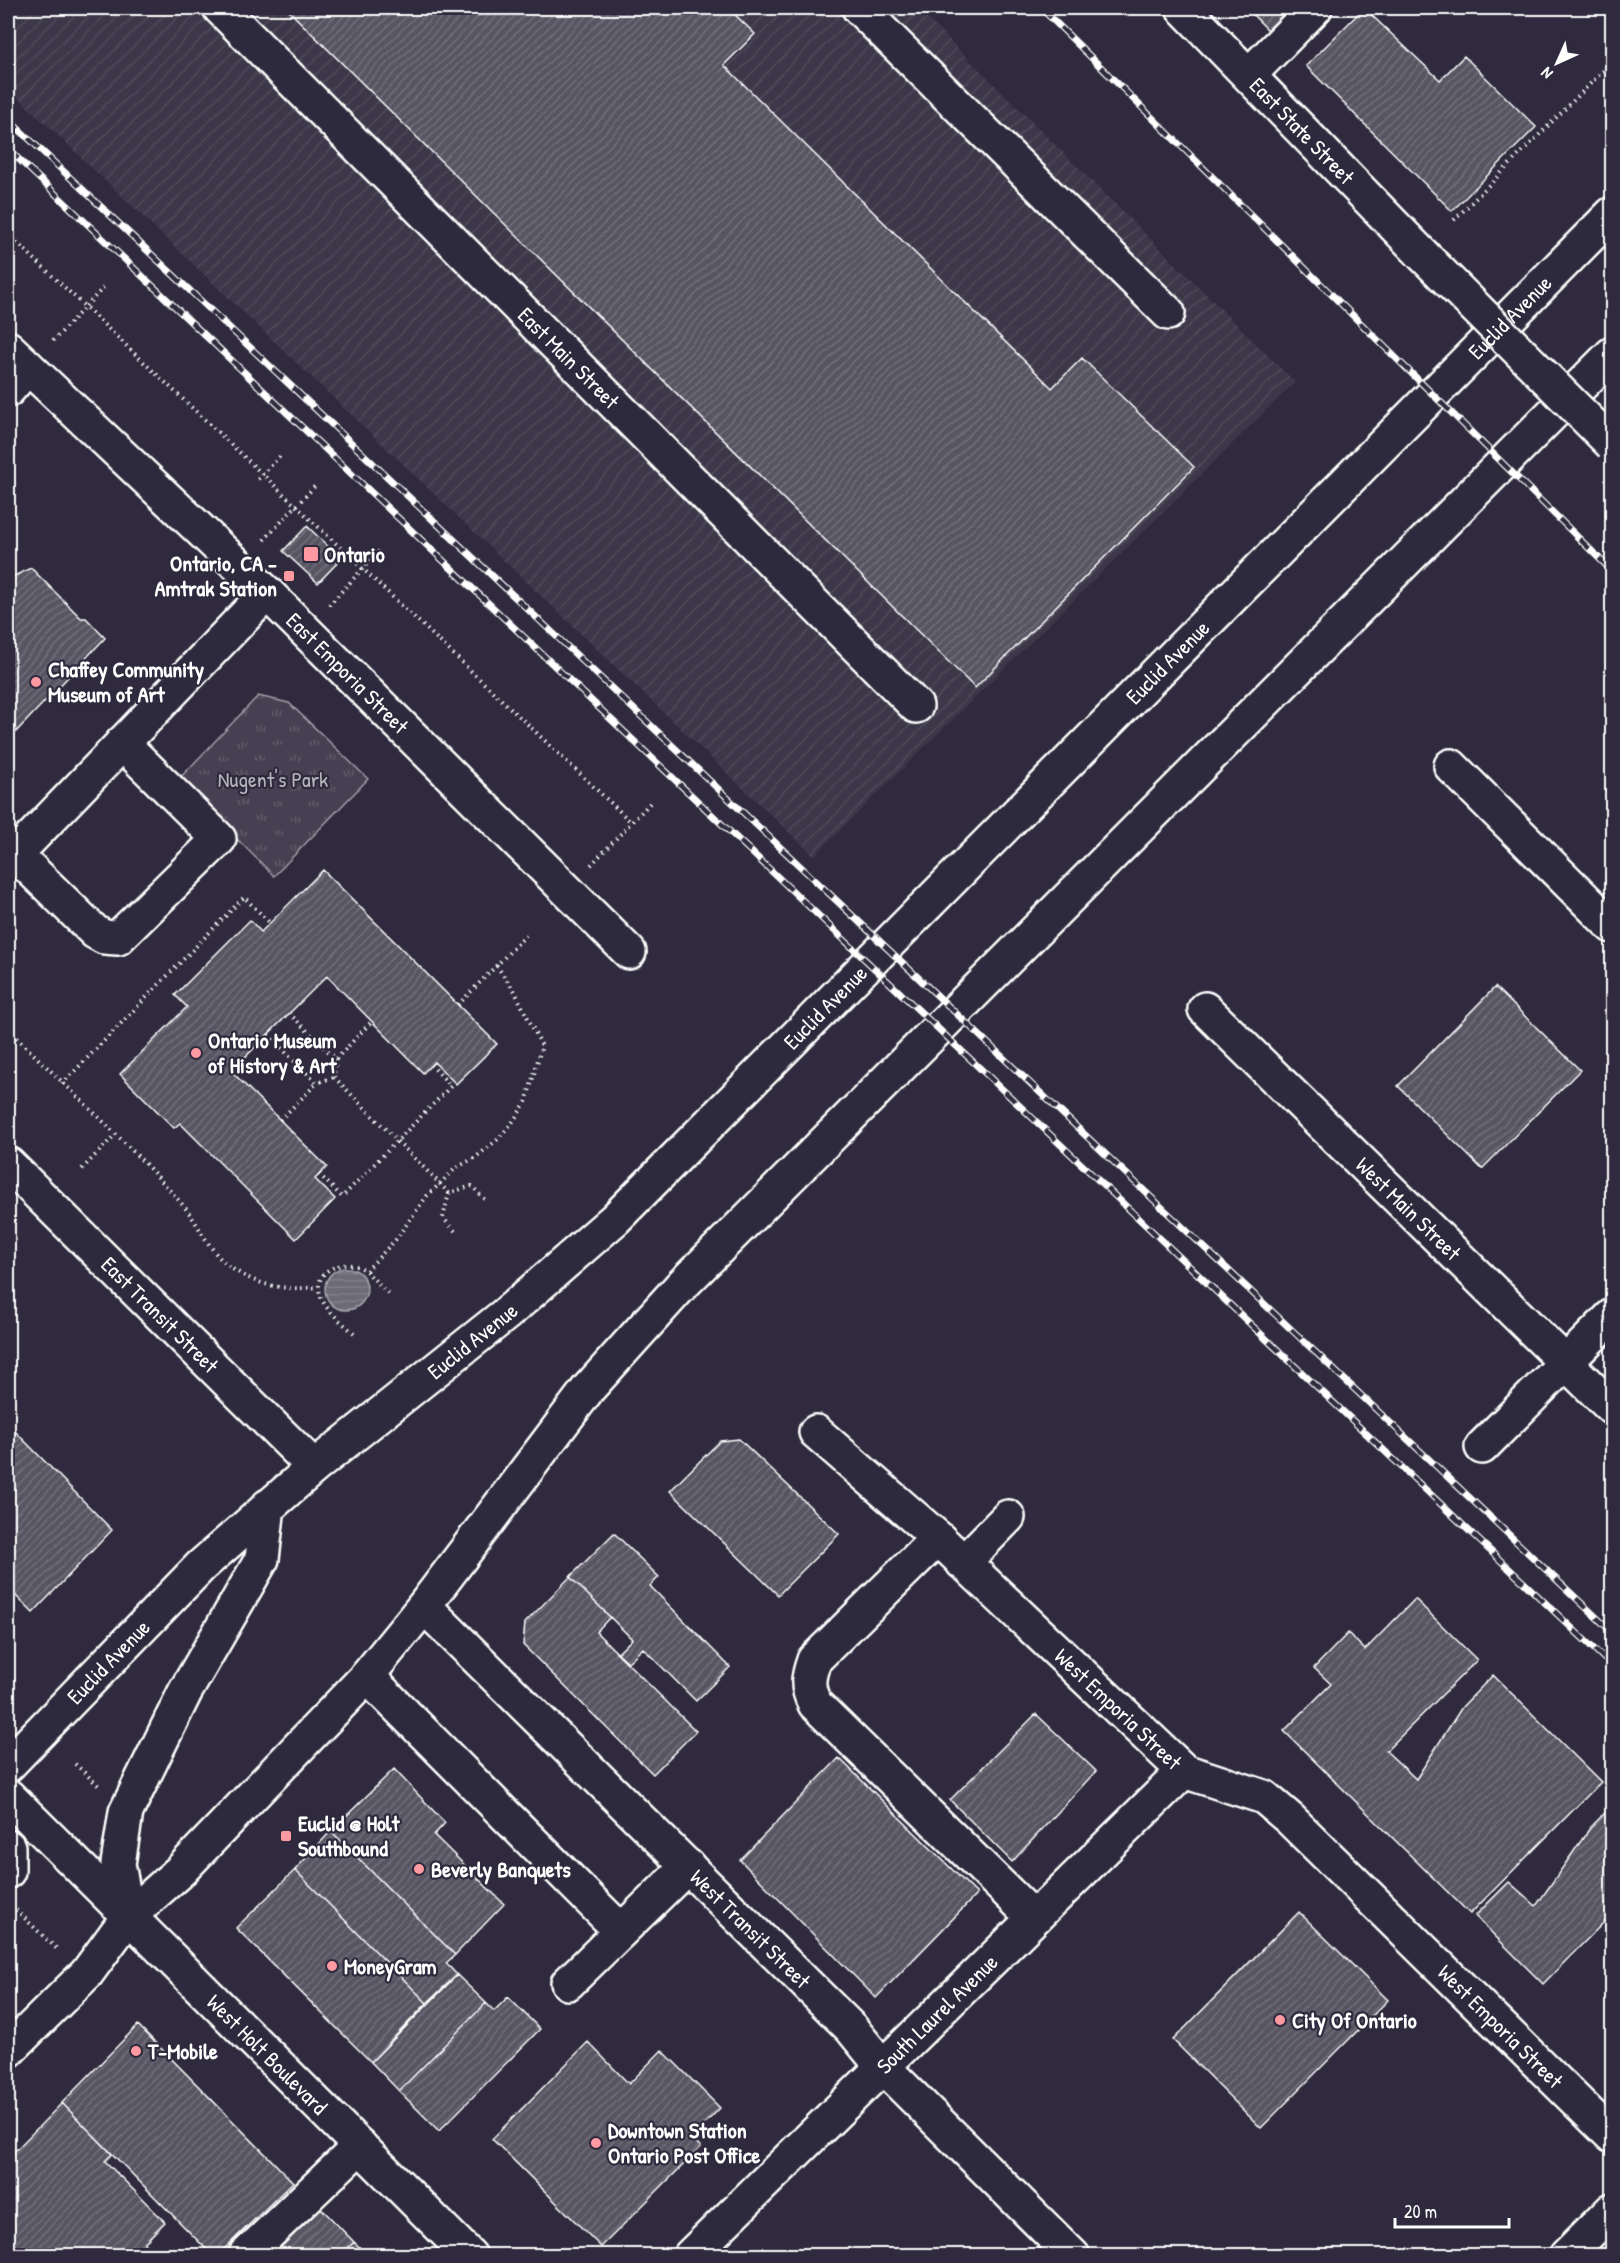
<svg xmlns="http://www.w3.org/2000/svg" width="1620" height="2263" viewBox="0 0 1620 2263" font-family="'Patrick Hand',sans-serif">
	<defs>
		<pattern id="industrial-furrows" width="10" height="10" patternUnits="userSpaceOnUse" patternTransform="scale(1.5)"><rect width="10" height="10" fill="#3c3749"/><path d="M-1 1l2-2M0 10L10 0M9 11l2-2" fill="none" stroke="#504b5b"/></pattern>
		<pattern id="park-tufts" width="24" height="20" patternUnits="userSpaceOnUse" patternTransform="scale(1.5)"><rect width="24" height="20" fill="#464152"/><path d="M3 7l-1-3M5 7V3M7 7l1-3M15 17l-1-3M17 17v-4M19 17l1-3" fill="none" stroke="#625e6c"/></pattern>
		<pattern id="water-rules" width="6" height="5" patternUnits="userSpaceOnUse" patternTransform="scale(1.5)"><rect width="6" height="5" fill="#6d6a77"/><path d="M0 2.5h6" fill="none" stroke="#83808b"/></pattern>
		<pattern id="building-hatch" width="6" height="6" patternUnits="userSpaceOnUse" patternTransform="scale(1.5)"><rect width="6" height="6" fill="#595564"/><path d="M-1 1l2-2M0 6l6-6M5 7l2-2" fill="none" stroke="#726e7b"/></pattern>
	</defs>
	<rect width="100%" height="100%" fill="#2f2a3d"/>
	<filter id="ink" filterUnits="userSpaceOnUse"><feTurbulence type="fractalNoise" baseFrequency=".0167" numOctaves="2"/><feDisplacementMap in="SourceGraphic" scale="12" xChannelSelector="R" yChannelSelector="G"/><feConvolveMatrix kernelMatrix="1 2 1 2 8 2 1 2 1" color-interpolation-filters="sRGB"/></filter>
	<g filter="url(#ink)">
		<path fill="url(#industrial-furrows)" d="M8,8h909l378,374 -481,474 -806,-768z"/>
		<path fill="url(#park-tufts)" stroke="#a2a0a8" stroke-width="1.5" d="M258,696l31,7 79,76 -94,97 -96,-96z"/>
		<path fill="url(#water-rules)" stroke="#a7a6ad" stroke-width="1.5" d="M325 1289a21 21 0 1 1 42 0a21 21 0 1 1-42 0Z"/>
		<path fill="url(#building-hatch)" stroke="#fff" stroke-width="1.5" d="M286,8h442l27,26 -31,31 328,323 30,-30 112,109 -219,221z
			M1246,8h45l-23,22z
			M1364,8l76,72 24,-24 72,71 -84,84 -146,-145z
			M307,526l34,33 -23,24 -35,-32z
			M31,568l50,50h5l19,20 -90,95 -7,-7v-147z
			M323,870l174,174 -41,40 -22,-22 -11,11 -96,-97 -96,95 96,96 -12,12 20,20 -39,40 -116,-116 -6,5 -54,-54 67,-67 -12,-12 75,-75 11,12z
			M1495,987l85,83 -98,99 -84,-83z
			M8,1424l104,106 -79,83 -19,-19 -6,6z
			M739,1439l100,95 -61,61 -108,-104 50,-50z
			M614,1533l45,44 -9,9 80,81 -34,34 -53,-53 -15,14 -10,-9 14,-14 -62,-62z
			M570,1577l40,40 -14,15 100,99 -43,43 -130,-129 2,-22z
			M1415,1599l62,61 -91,91 30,28 46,-72 31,-32 108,107 -131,132 -186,-183 47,-47 -17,-16 34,-35 17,17z
			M1036,1714l60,57 -84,91 -62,-62z
			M839,1758l138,136 -101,104 -136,-138z
			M394,1769l51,54 -11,12 70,69 -49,51 -124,-124z
			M1612,1806v108l-69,70 -68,-68 34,-34 27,24 54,-78z
			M331,1831l124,124 -9,8 11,12 -30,28 -132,-133z
			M295,1870l132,133 -56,59 -135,-134z
			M1299,1912l89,88 -127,128 -88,-88z
			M457,1975l29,28 -87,88 -28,-29z
			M508,1997l32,32 -101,102 -40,-40 87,-88 8,8z
			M138,2025l155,157 -76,74h-4l-151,-153z
			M588,2042l41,42 33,-34 58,58 -29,30 10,9 -100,100 -109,-108z
			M62,2103l50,51 -7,7 60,61 -21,21 12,13h-148v-98z
			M317,2204l37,38 -14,14h-74z
			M354,2242l15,14h-29z"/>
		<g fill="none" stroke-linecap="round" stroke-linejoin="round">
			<g stroke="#fff" stroke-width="38">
				<g id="minor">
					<path id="s1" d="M220,8l696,698"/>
					<path d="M859,8l309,305"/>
					<path id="s2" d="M1183,8l239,246"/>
					<path d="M1249,75l66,-67"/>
					<path id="s3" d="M8,348l259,245 362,359"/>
					<path d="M8,390l20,-23"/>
					<path d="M1451,766l161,160"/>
					<path d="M15,854l80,78 9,5 14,1 101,-99 -97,-96"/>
					<path d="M8,862l259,-269"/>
					<path id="s4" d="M1205,1009l407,399"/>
					<path id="s5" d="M8,1164l306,303"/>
					<path id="s6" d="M816,1432l122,106 246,233 80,26 26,22 322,317"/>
					<path d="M1482,1447l130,-131"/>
					<path d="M938,1538l-124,122c-6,17 -8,27 1,44l219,214"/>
					<path d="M963,1563l45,-46"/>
					<path id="s7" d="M424,1606l427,422 31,38 191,190"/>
					<path d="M367,1676l254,255"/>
					<path d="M568,1983l120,-117"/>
					<path d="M245,2256l115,-110"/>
					<path id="s8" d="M690,2256l494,-485"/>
					<path d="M1566,2256l46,-46"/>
				</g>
			</g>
			<g stroke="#fff" stroke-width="38">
				<g id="major">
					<path id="s9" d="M8,1765l193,-199 113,-99 193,-154 108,-94 997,-1005"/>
					<path id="s10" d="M8,1796l462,460"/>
					<path d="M8,1847v24"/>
					<path d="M128,1917l-10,-53 8,-52 59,-120 77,-133 6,-53"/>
					<path d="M8,2051l79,-78 41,-56 52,-46 187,-195 57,-70 164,-217 92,-102 932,-933"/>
				</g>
			</g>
			<path stroke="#fff" stroke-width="4" stroke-dasharray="1.5 4.5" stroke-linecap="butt" d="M1454,220l158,-158
				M8,234l623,588
				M53,341l51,-54
				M258,479l24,-25
				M264,540l51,-54
				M329,605l53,-57
				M591,865l60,-63
				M458,1005l71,-73
				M289,1013l47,46 -2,18
				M8,1029c58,58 120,113 174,175 20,23 27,51 54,67 27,17 53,19 83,16
				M268,1035l49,48 17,-6
				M336,1059l36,-38
				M334,1077l115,116 23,-7 13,14
				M62,1084l182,-187 26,26
				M280,1120l37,-37
				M82,1169l33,-34
				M319,1174l23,23 109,-111 -20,-21
				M449,1193l-6,25 12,13
				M366,1271l24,25
				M354,1333c-11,-10 -28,-22 -33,-36 -11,-28 26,-41 45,-26l30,-32 31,-43 29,-28 20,-11 21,-17 15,-17 14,-21 16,-56 -28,-56 -18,-25
				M75,1764l25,23
				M16,1910l42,40"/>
			<use href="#minor" stroke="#2f2a3d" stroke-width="33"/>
			<use href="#major" stroke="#2f2a3d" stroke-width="33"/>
			<g stroke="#fff" stroke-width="7">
				<path id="rail" d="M1041,8l571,563
					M8,119l1604,1513
					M8,149l1604,1517"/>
			</g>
			<use href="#rail" stroke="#2f2a3d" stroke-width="4.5" stroke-dasharray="14" stroke-linecap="butt"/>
			<g stroke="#fff" stroke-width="38" stroke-linecap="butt">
				<path id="minor-bridge" d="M1422,254l190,190"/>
			</g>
			<use href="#minor-bridge" stroke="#2f2a3d" stroke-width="33"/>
		</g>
	</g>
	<g fill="#ff9aa2" stroke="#2f2a3d" stroke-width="2">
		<rect x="303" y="546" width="16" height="16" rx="3"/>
		<rect x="283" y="570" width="12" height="12" rx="3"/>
		<circle cx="36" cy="682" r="6"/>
		<circle cx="196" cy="1053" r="6"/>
		<rect x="280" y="1830" width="12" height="12" rx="3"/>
		<circle cx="419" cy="1869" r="6"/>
		<circle cx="332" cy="1966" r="6"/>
		<circle cx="1280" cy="2020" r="6"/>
		<circle cx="136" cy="2051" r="6"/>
		<circle cx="596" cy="2143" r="6"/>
	</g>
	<g text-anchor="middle" stroke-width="4.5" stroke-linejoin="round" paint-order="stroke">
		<g font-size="22" fill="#fff" stroke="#2f2a3d">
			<text dy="8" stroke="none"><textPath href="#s2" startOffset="171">East State Street</textPath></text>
			<text dy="8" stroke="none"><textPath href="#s9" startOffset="2088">Euclid Avenue</textPath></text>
			<text dy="8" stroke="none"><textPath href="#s1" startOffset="494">East Main Street</textPath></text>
			<text dy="8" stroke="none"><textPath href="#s9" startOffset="1602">Euclid Avenue</textPath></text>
			<text dy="8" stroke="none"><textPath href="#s3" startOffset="470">East Emporia Street</textPath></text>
			<text dy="8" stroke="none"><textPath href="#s9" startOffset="1116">Euclid Avenue</textPath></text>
			<text dy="8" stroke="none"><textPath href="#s4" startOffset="285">West Main Street</textPath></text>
			<text dy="8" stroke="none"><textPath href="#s5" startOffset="214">East Transit Street</textPath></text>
			<text dy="8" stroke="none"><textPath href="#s9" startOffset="630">Euclid Avenue</textPath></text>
			<text dy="8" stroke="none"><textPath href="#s9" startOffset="144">Euclid Avenue</textPath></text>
			<text dy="8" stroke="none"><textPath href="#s6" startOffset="410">West Emporia Street</textPath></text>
			<text dy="8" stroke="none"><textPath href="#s7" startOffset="459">West Transit Street</textPath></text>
			<text dy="8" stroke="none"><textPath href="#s8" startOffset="346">South Laurel Avenue</textPath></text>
			<text dy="8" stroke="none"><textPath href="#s6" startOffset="914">West Emporia Street</textPath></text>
			<text dy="8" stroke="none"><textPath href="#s10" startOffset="366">West Holt Boulevard</textPath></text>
		</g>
		<g font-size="22" font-weight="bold" fill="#fff" stroke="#2f2a3d" text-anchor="start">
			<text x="324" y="562">Ontario</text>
			<text x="277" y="571" text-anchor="end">Ontario, CA -<tspan x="277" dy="25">Amtrak Station</tspan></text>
			<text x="48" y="677">Chaffey Community<tspan x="48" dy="25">Museum of Art</tspan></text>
			<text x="208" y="1048">Ontario Museum<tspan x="208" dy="25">of History &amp; Art</tspan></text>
			<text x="298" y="1831">Euclid @ Holt<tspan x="298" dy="25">Southbound</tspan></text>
			<text x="431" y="1877">Beverly Banquets</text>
			<text x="344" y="1974">MoneyGram</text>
			<text x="1292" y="2028">City Of Ontario</text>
			<text x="148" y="2059">T-Mobile</text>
			<text x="608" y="2138">Downtown Station<tspan x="608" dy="25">Ontario Post Office</tspan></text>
		</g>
		<g font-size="22" fill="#b5b3ba" stroke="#2f2a3d">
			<text x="273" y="787">Nugent's Park</text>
		</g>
	</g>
	<rect width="1620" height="2263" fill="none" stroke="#2f2a3d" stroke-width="30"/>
	<rect x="15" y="15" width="1590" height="2233" fill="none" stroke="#fff" stroke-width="2" filter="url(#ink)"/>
	<g transform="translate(1557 63) rotate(225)" stroke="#2f2a3d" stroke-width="4.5" paint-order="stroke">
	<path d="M0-4.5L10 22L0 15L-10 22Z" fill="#ffffff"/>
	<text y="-9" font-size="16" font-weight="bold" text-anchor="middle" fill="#ffffff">N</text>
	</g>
	<path d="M1395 2218v9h114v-9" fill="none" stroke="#ffffff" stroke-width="3"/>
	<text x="1404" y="2218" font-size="18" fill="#ffffff" stroke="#2f2a3d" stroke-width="4.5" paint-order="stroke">20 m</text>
</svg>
